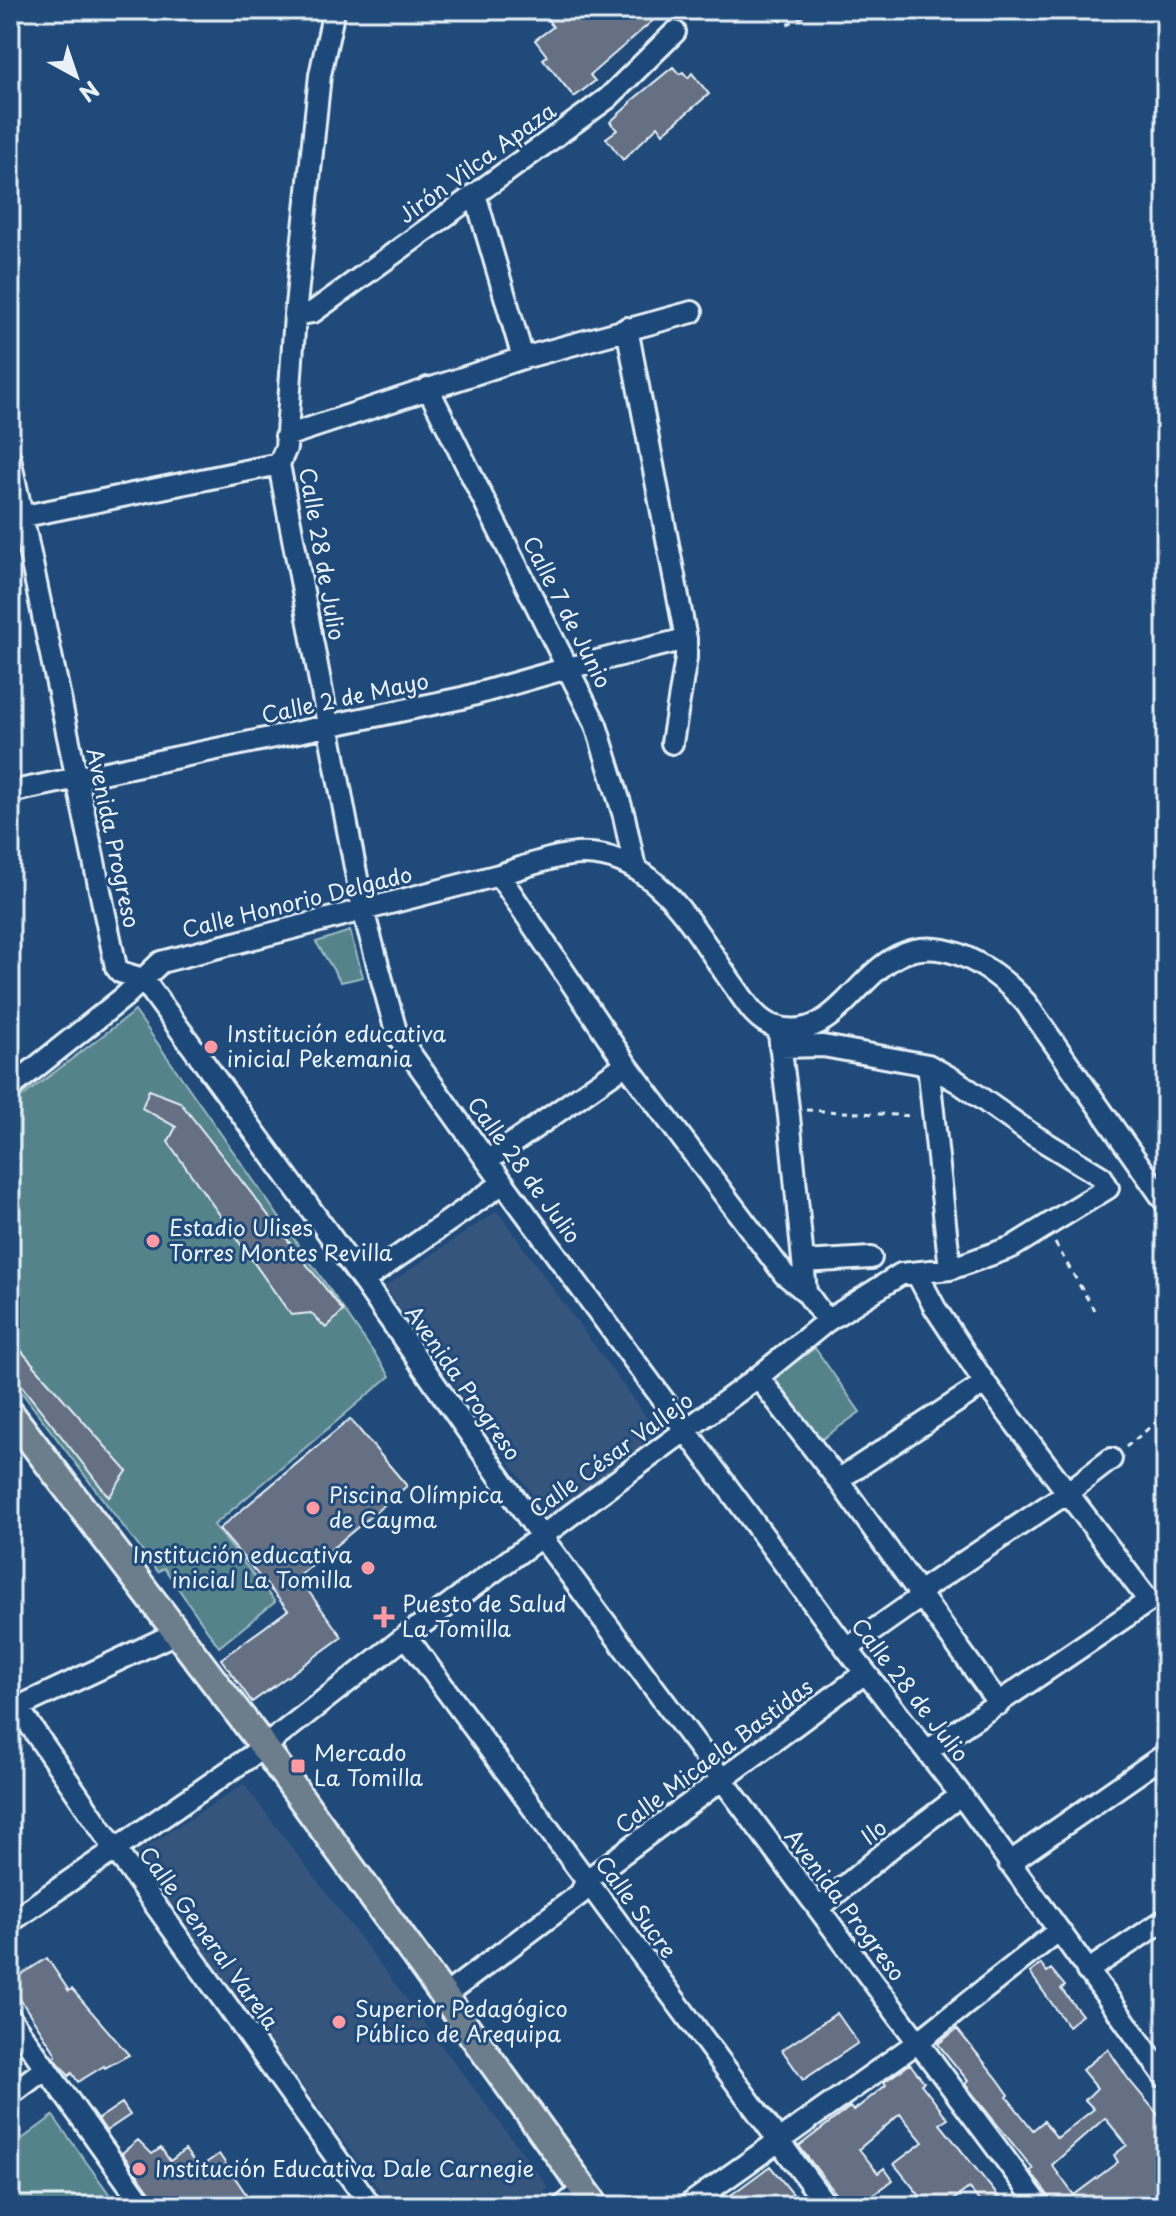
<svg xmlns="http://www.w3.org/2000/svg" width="1176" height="2216" viewBox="0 0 1176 2216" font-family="'Playpen Sans',sans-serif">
	<rect width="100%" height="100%" fill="#1f4a7a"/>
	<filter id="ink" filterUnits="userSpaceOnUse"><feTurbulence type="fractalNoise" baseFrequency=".0125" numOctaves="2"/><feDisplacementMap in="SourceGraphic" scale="16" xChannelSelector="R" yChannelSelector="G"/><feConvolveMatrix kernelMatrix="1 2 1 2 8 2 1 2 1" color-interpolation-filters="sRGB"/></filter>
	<g filter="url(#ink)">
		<path fill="#34557d" d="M497,1211l155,214 1,14 -99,75 -8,-1 -162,-226z
			M244,1784l305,404 -22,18h-136l-259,-350z"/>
		<path fill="#55838c" stroke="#9ebac2" stroke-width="2" d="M350,931l13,46 -22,5 -25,-40z
			M135,1011l255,365 -176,149 61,77 -56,45 -55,-79 -6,4 -148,-195v-271z
			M815,1348l45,64 -42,30 -45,-64z
			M53,2116l65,90h-108v-58z"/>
		<path fill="#656f84" stroke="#e8f1f8" stroke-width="2" fill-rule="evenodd" d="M557,10h108l-75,65 5,6 -21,16 -31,-38 4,-3 -12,-16 18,-13 -7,-10z
			M673,67l6,7 4,-2 5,6 4,-5 17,21 -46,39 -5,-7 -35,34 -17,-22 11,-8 -7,-8 21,-19 -1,-1z
			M149,1090l31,12 163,209 -17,17 -15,-15 -20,2 -123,-173 8,-15 -34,-19z
			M10,1338l117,133 -18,26 -99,-126z
			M350,1419l57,67 -109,91 44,60 -90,65 -31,-43 67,-49 -69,-81z
			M10,1957l12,17 25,-16 22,33 3,-2 57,66 -24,13 -1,-2 -26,16 -6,-9 -3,3 -15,-19 2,-1 -2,-5 -44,-67z
			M1041,1964l6,8 4,-3 14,17 -4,3 21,26 -14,11 -38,-53z
			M837,2013l21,30 -55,37 -21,-30z
			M957,2029l40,49 12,17 -2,2 26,33 11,-9 13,17 37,-29 -9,-9 12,-12 -15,-18 26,-21 21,31 37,44v75l-8,7h-105l-3,-8 -20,-27 3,-2 -46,-57 -22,-28 3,-3 -30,-37zM1105,2118l22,27 -13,10 4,7 -44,33 -22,-30z
			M910,2064l14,18 -3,2 27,35 -8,5 66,82h-23l-14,-18 -24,18h-17l-34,-42 29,-22 -23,-28 -41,35 19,24 6,-5 9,12 -24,18 5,8h-34l-7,-16 -34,-44 51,-39 3,4 33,-26 -2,-3z
			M122,2103l8,12 -24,16 -8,-12z
			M138,2140l14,14 9,-6 9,13 15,-11 14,18 20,-14 29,43 -14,9h-74l-38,-53z
			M770,2166l23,28 -5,4 6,8h-78z"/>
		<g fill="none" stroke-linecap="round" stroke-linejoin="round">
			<g stroke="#e8f1f8" stroke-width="26">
				<path id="minor" d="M334,10l-14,65 -25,240 -9,133 -7,16 84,446 34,125 90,126 360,488 114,146 205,283
					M475,194l48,164
					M295,315l18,-3 295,-214 67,-66
					M627,328l59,311v19l-14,85
					M428,388l168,337 28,91 11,52
					M286,436l237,-78 169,-46
					M10,458l106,509 4,5 23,7 220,302 178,255 499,670
					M10,519l269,-55
					M10,792l452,-94 106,-30 118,-29
					M499,875l127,189 158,210 22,18 21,29
					M779,1034l10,82 17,176
					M928,1065l22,204
					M10,1088l114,-91 37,-35 338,-87c23,-7 46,-17 70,-20 81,-12 124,73 163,128 12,16 22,36 41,43 78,27 91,-106 185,-72 28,11 48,27 68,49l140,200
					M487,1161l139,-97
					M803,1262l68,-4
					M917,1274l18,34 50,75 164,218 -222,150
					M363,1281l140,-98
					M758,1377l80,103 161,224
					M838,1480l147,-97
					M406,1636l421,570
					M847,1649l68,-48 4,-9 148,-99 44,-34
					M10,1696l105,153 256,357
					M10,1711l168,-79
					M1009,1863l157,-109
					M819,1908l69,-58 73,-55
					M10,1922l254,-175 142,-111 352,-259 69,-56 74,-47 49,-5 62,-22 96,-59 -6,-11 -72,-44 -72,-51 -30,-17 -105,-19 -43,1
					M1087,1971l79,-52
					M443,1997l137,-103 7,-14 278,-207
					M10,2018l134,188
					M10,2095l36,-27
					M563,2206l21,-17
					M687,2206l231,-164 140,-111"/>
			</g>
			<g stroke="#e8f1f8" stroke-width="32">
				<path id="major" d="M10,1413l254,334 332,459"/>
			</g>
			<path stroke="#e8f1f8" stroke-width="3" stroke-dasharray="6 6" stroke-linecap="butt" d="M769,10l17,15 30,-15
				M806,1110l108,6
				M1055,1243l39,67
				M1126,1447l40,-33"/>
			<use href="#minor" stroke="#1f4a7a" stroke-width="20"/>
			<use href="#major" stroke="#6c7d8b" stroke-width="26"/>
		</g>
	</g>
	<g fill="#ff9aa2" stroke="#1f4a7a" stroke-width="3">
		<circle cx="211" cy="1047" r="8"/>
		<circle cx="153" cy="1241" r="8"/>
		<circle cx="313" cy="1508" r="8"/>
		<circle cx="368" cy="1568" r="8"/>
		<path d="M380 1605h8v8h8v8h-8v8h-8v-8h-8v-8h8z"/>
		<rect x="290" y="1758" width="16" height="16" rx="4"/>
		<circle cx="339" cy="2022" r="8"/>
		<circle cx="139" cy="2169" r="8"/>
	</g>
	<g text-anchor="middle" stroke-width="6" stroke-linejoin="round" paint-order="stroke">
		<g font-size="22" fill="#e8f1f8" stroke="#1f4a7a">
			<text transform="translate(477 163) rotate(-36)" y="8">Jirón Vilca Apaza</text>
			<text transform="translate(322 554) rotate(80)" y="8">Calle 28 de Julio</text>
			<text transform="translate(567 612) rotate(63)" y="8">Calle 7 de Junio</text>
			<text transform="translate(345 698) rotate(-12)" y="8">Calle 2 de Mayo</text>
			<text transform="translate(113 838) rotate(78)" y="8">Avenida Progreso</text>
			<text transform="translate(297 902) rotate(-14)" y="8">Calle Honorio Delgado</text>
			<text transform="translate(524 1170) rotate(54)" y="8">Calle 28 de Julio</text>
			<text transform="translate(463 1383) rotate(55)" y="8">Avenida Progreso</text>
			<text transform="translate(611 1455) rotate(-36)" y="8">Calle César Vallejo</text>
			<text transform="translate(910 1690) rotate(52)" y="8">Calle 28 de Julio</text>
			<text transform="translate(714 1756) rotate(-37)" y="8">Calle Micaela Bastidas</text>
			<text transform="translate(874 1832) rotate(-38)" y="8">Ilo</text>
			<text transform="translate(845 1905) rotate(53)" y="8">Avenida Progreso</text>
			<text transform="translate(636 1907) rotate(54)" y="8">Calle Sucre</text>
			<text transform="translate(209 1938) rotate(54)" y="8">Calle General Varela</text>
		</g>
		<g font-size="22" fill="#e8f1f8" stroke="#1f4a7a" text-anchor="start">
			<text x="227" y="1042">Institución educativa<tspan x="227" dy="25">inicial Pekemania</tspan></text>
			<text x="169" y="1236">Estadio Ulises<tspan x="169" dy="25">Torres Montes Revilla</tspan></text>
			<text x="329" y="1503">Piscina Olímpica<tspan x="329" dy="25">de Cayma</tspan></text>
			<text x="352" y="1563" text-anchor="end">Institución educativa<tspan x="352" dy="25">inicial La Tomilla</tspan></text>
			<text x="402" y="1612">Puesto de Salud<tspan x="402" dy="25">La Tomilla</tspan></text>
			<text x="314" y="1761">Mercado<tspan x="314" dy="25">La Tomilla</tspan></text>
			<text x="355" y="2017">Superior Pedagógico<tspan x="355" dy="25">Público de Arequipa</tspan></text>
			<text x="155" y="2177">Institución Educativa Dale Carnegie</text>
		</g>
	</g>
	<rect width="1176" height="2216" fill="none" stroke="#1f4a7a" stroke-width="40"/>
	<rect x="20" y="20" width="1136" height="2176" fill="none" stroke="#e8f1f8" stroke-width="3" filter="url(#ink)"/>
	<g transform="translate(76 76) rotate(140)" stroke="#1f4a7a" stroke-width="6" paint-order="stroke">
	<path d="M0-6L14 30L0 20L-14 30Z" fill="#e8f1f8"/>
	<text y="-12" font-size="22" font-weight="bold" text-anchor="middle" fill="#e8f1f8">N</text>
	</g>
</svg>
